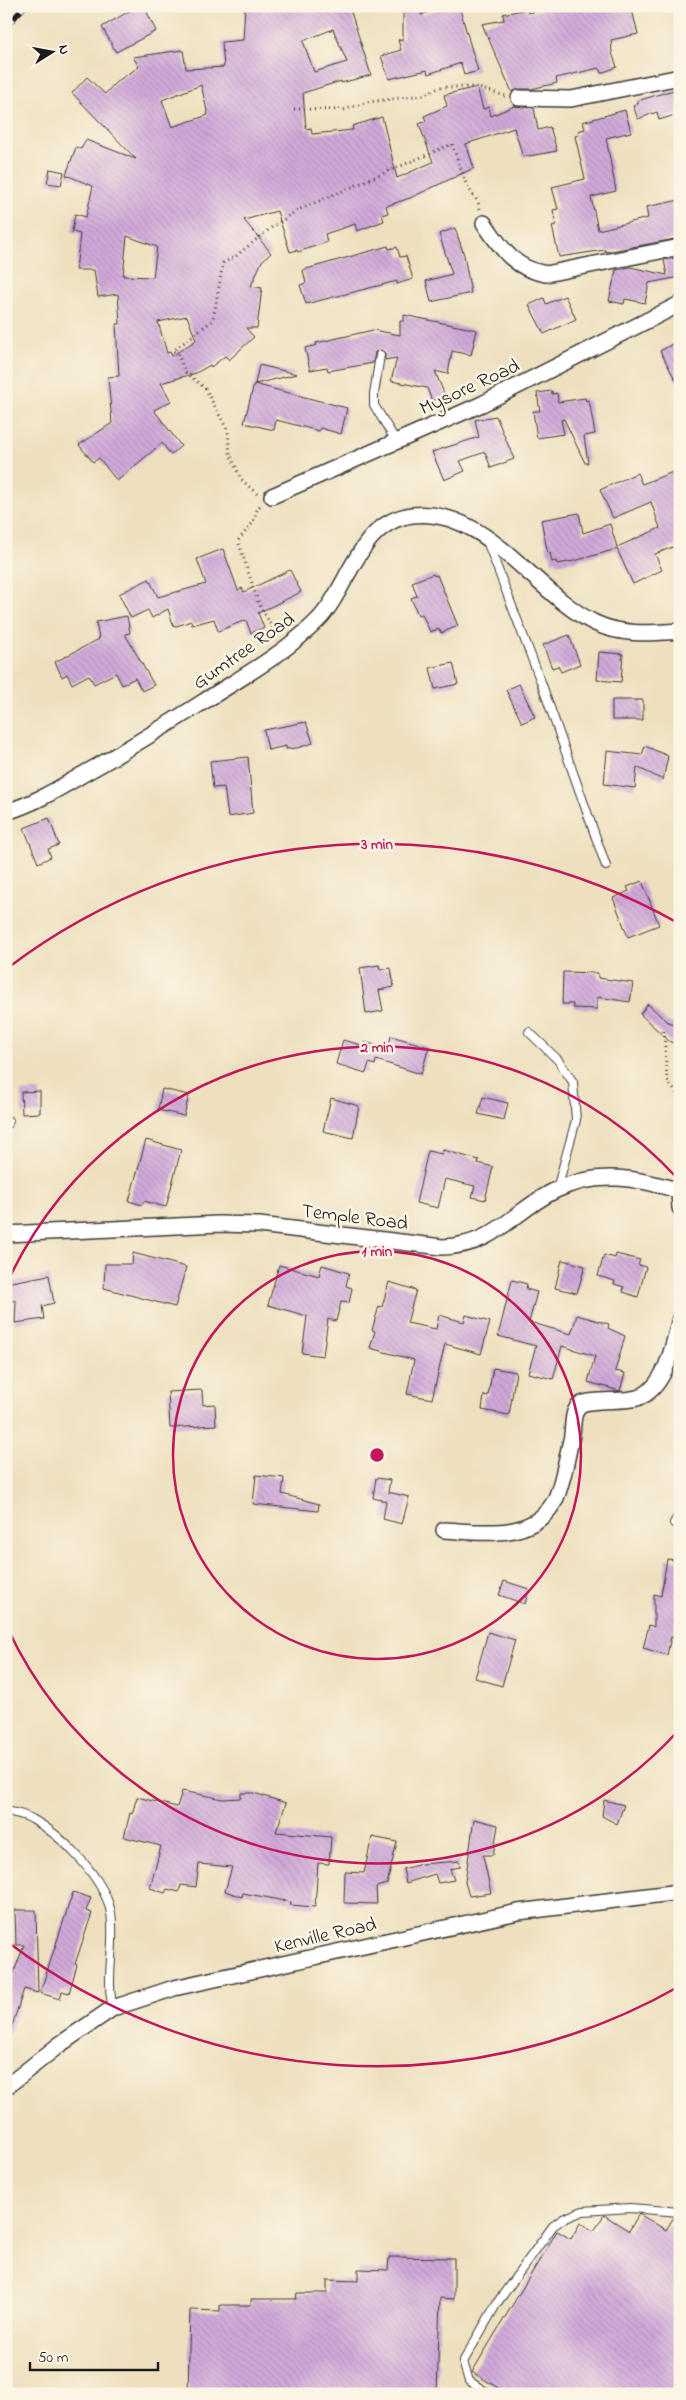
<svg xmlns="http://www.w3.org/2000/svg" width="686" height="2400" viewBox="0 0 686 2400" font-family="'Indie Flower',sans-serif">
	<defs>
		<pattern id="building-back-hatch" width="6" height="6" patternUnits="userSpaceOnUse" patternTransform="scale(1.25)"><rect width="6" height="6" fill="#d0a9d9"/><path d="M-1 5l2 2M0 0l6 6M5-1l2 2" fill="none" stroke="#b291ba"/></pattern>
	</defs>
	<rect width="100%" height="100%" fill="#fcf5e5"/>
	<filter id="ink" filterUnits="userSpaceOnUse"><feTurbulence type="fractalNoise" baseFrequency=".02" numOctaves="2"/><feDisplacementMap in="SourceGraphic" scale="10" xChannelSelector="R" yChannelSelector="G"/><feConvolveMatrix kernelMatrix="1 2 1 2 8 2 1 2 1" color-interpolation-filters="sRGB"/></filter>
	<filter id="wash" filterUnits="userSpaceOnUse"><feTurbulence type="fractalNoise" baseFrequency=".0096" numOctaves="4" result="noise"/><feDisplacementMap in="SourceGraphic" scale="20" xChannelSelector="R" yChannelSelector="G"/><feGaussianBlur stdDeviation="1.12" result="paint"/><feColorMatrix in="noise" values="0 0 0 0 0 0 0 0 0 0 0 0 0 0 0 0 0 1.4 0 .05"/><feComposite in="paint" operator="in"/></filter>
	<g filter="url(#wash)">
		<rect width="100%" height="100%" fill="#eee0bf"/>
		<g id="blocks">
			<path fill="url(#building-back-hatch)" fill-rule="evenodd" d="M138,6h6l12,25 -40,21 -14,-25z
				M245,6h104l22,69 -30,8v-2l-38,12 3,36 5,-1 1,6 41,-4 -1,-4 30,-9 15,61 36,-16 -14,-38 7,-3 -2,-5 23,-10 -3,-11 33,-8 6,22 6,-2 2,9 23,-10 20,2 4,22 12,-3 7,24 -34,6 -9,-29 -48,16 8,24 -64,30 -24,8 2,7 -6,2 2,6 -27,10 -2,-7 -30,10 2,8 -29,10 -1,-2 -7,2 -13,-41 -33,9 27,33 -9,8 -11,25 11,2 -5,40h-11l8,9 -25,23 -4,-4 -14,11 -1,-2 -14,8 -35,10 10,18 -17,9 27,36 -10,9 -9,-12 -45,38 -18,-23 -6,4 -14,-17 33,-22 -4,-46 11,-1 -3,-52h4l-2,-30 -20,3 -4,-27h-18l4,-36 -8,-2 3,-18 11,3 7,-31 -27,-11 10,-28 5,2 5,-9 50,19 -64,-66 15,-16 18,17 11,-12 23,-15 -6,-10 50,-7 3,19 38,-2 -2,-25 21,-2zM333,29l14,33 -33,10 -11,-31zM201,85l7,30 -36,12 -10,-27zM127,236l30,11 -4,30 -30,-1zM187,316l9,24 -24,16 -2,-4 -3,1 -9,-31z
				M403,6h18v9l24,-9h14l19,65 -14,4 -3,-12 -33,11 -1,-4 -38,9 -8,-23 20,-6 -3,-10 5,-1z
				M557,6h74l7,28 -27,6 1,13 5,14 -16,6 -2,-5 -43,10 1,5 -26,6h-12l-7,3 -30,-68 22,-4 -1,-6 24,-5 1,4z
				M680,88v18l-3,1 1,7 -19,6 -2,-8 -19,7 -5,-13 5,-2 -1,-3z
				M625,110l6,22 -25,6 10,53 -25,6 7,33 50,-12 -2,-11 34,-7v38l-74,14 -1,-2 -46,7 -7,-31 4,-1 -3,-15 5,-1 -6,-22 33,-8 -10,-43 4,-1 -1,-4 7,-2 -2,-7 3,-1z
				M50,169l14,3 -3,13 -14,-2z
				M455,228l9,27 7,38 -40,9 -5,-21 26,-7 -13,-40z
				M388,246l1,3 8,-2 3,10 6,-1 7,23 -16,5v-3l-91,23 -6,-19 6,-2 -3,-13z
				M680,257v20l-31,6 -4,20 -20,-4 -1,5 -15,-3 7,-31 14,-3 37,8 -3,-15z
				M565,296l11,23 -32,15 -15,-29 15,-7 2,6z
				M404,315l73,15 -6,25 -19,-4 -4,23 -13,-3 10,25 -13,5 -5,-13 -36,-7 6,-23 -12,2v-7l-4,-3 -6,2 -2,11 -45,8 -1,-4 -17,3 -5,-22 12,-3 -1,-2 57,-13 27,5v-14h4z
				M680,340v48l-20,-37z
				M259,365l38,9 -42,10z
				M254,384l93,24 -6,26 -21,-6 -1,3 -43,-11 -2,10 -30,-7z
				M552,391v3l5,-1 1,9 27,-4 1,3 3,-1 6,34 -11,2 4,27h-3l-21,-44 -3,1 3,14 -27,4 -4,-27h7l-3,-18z
				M496,416l18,43 -23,9 -6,-16 -25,9 5,10 -21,9 -12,-28 47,-15 -4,-17z
				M673,472l7,18v54l-25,10 7,16 -29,14 -16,-35 -43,12 -17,3 -1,-3 -4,1 -2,-9 -2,1 -7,-34 38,-7 4,20 27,-9 7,23 43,-19 -9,-26 -38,16 -13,-28 37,-17 5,11z
				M223,549l15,41 4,-2 2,4 46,-22 11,22 -43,21 6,15 -13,5 -5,-13 -28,11 -4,-12 -22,6 -1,-4 -17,6 -6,-18 -16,9 -4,-8 -17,8 -12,-24 30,-15 9,18 48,-13 -9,-25z
				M433,574l1,2 3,-1 21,51 -17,7 -2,-4 -9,3 -8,-18 -4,1 -7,-17 6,-2 -5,-14z
				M127,616l3,17 -5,1 29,51 -12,6 -7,-13 -13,7 -6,-12 -22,11 -5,-9 -17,9 -5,-10 -5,3 -7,-15 44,-23 -3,-17z
				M569,635l11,29 -19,8 -3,-6 -6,2 -9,-23z
				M599,652l24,2 -2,28 -24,-2z
				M453,663l5,21 -23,5 -5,-21z
				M519,684l16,33 -13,6 -16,-33z
				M612,700h31v20h-31z
				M306,722l7,21 -16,5 -11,1v-3l-18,4 -4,-20z
				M645,746l23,10 -5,24 -26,-13 -2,21 -31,-4 3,-33 35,4z
				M248,757l5,56 -25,4 -4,-30 -11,1 -3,-27z
				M49,818l10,27 -11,4 3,8 -13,6 -14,-35z
				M642,881l17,44 -31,12 -15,-39 16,-7 -2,-4z
				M379,965l1,5 11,-2 3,19 -15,3 4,21 -17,3 -6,-46z
				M563,972l35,1v5l35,5 -3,19 -33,-5v12l-24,-1v-4h-11z
				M648,1004l18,17 14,6v19l-11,-5 -29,-27z
				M391,1036l38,11 -8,27 -45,-14 -1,5 -6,-2 -3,10 -30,-9 7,-24 22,6 -1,-4 24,7z
				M162,1089l27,6 -5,21 -26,-6z
				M40,1091v22l-18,1 -1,-22z
				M483,1097l25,6 -4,17 -26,-6z
				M331,1098l28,8 -6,32 -30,-7z
				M146,1140l35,10 -15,57 -22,-6 -2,4 -13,-4z
				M443,1150l36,10 -1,3 15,4 -8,33 -13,-3 3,-11 -30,-7 -7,29 -22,-5 12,-52 14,3z
				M133,1253l53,14 -11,40 -71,-19 1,-24h27z
				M616,1254l24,6 -2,5 8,2 -8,30 -15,-5 1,-5 -10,-3 1,-3 -17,-5 6,-21 11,3z
				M562,1260l23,6 -8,27 -22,-5z
				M279,1265l40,11 3,-11 27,8 -3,13 6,2 -3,15 -8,-1 -5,19 -8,-2 -5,37 -21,-3 5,-37 -39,-11z
				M49,1275l5,28 -12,3 2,13 -29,4 1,-22 -10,-1v-17z
				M512,1280l15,4 -1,5 11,3 -8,30 42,12 6,-19 32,9 -1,4 17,8 -10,35 10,2 -5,18 -32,-9 7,-26 -33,-10 -9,33 -25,-6 8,-27 -38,-10z
				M389,1282l27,8 -9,33 29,6 3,-14 25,7 2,-7 24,7 -9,32 -36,-10 -13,55 -25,-5 7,-34 -44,-12 5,-17 -3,-1 7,-24 3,1z
				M493,1368l23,4 -7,43 -27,-5 2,-15 4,1z
				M202,1390l1,15 12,-1 1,21 -46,3 -2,-36z
				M256,1475l28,3 -2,16 37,10 -1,7 -65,-7z
				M376,1478l14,2 -2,12 21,5 -7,27 -19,-5 3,-18 -13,-3z
				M667,1559l13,2v40l-7,37 -2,-1 -4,18 -24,-7 6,-23 5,2v-33l7,2z
				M504,1581l25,8 -4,15 -26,-9z
				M488,1632l27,8 -13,46 -27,-8z
				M182,1791l41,8 18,-1v-5h13l32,10 -10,29 55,5 -2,27 -11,-1 -3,44 -25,-2 1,-3 -48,-9 -1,4 -17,-6 7,-24 -33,-3 -3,23 -15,-2 -2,7 -12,-3 -2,4 -15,-5 11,-42 -37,-9 6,-24 2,1 5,-17 40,10z
				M604,1800l20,5 -7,19 -15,-8z
				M474,1819l24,6 -5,30h-10l8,38 -22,3 -4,-14z
				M372,1837l25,5 -10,42 -11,3 1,17 -33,-1 1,-31 19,1z
				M459,1861l1,6 -10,2 4,11 -16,3 -3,-9 -29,9 -3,-14 18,-5z
				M73,1892l18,6 -5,13 6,2 -17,51 2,1 -8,28 -7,-2 -2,8 -20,-6z
				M15,1910h21l2,83 -14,-4 -15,46h-3v-56l5,1 13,-35h-8z
				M639,2214l27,16 8,-13 6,1v176h-172l-36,-22 85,-141 14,8 9,-16 14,8 10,-16 25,16z
				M389,2257l65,1v41l-14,-1 -3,96h-249l2,-84 30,1v-6h31v-6h45l1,-6h30v-13l31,1v-12l30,1z"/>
		</g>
	</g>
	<g filter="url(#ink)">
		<use href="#blocks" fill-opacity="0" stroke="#3c3934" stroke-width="1"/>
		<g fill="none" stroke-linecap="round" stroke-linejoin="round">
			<g stroke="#3c3934" stroke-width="10">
				<path id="lane" d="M380,355l-6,39v11l22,36
					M487,541l54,141 65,184
					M529,1032l29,28 15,22 3,38 -19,69
					M6,1125l3,-4
					M674,1523l6,-10
					M6,1811c9,2 18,3 26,8 30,16 73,60 79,94 5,31 -6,65 2,95
					M489,2394l-20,-13 -6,-19 34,-59 56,-77 10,-7 20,-8 47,-3 50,4"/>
			</g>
			<g stroke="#3c3934" stroke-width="18">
				<path id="street" d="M519,98l52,1 109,-22
					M484,223c17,25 30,46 62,51l134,-27
					M272,496l210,-92 198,-100
					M6,812c30,-9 55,-25 81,-40 40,-22 78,-46 116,-70 39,-25 81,-48 114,-81 32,-32 41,-99 95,-106 74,-9 124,80 183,108 28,13 55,10 85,8
					M679,1191l1,17
					M6,1234l213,-10 40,1 183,22c53,-1 72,-37 114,-57 42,-20 82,-12 124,1
					M444,1530c38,2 88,11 110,-28 8,-14 13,-46 17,-62 3,-10 0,-25 7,-33 5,-6 15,-5 21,-6 12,-1 27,0 38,-3 29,-9 37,-55 43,-80
					M6,2087l53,-42 54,-37 61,-20 344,-76 162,-20"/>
			</g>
			<path stroke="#3c3934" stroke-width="3" stroke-dasharray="1 4" stroke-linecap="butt" d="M294,109l49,1 25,-8 55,-7 17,-8h36l29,9
				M257,494l-16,-15 -11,-25 -2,-23 -23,-43 -19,-15 -9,-20 -4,-2 40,-31 10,-57 13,-7 36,-29 26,-17 154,-66 15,42 11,16 2,7
				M260,506c-6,5 -4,13 -9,19 -4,6 -9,9 -13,16l20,61 19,34
				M664,1031l3,49 13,18"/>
			<use href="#lane" stroke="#fff" stroke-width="8"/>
			<use href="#street" stroke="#fff" stroke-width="15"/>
			<g stroke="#1c1c1c" stroke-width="5.5">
				<path id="rail" d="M6,14l7,-8
					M6,27l19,-21"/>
			</g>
			<use href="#rail" stroke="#fcf5e5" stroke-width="4" stroke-dasharray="11" stroke-linecap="butt"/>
		</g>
	</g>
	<g fill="none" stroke="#c2185b" stroke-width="2.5">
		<circle cx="377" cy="1455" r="204"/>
		<path d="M678 1731A408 408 0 0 1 7 1627M7 1283A408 408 0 0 1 678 1179"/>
		<path d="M678 1987A611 611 0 0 1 9 1943M9 967A611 611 0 0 1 678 923"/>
	</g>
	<g text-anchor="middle" stroke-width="5" stroke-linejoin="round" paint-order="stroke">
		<g font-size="20" fill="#1c1c1c" stroke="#fcf5e5">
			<text transform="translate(469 386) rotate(-25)" y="7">Mysore Road</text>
			<text transform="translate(243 650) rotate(-35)" y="7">Gumtree Road</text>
			<text transform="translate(355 1216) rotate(7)" y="7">Temple Road</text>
			<text transform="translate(325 1934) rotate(-13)" y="7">Kenville Road</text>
		</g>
	</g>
	<circle cx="377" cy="1455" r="8" fill="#c2185b" stroke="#fcf5e5" stroke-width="2.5"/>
	<g font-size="15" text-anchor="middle" font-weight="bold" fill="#c2185b" stroke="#fcf5e5" stroke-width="5" stroke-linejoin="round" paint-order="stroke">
		<text x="377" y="849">3 min</text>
		<text x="377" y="1052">2 min</text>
		<text x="377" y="1256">1 min</text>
	</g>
	<rect width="686" height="2400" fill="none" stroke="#fcf5e5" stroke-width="25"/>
	<g transform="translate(52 52) rotate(79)" stroke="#fcf5e5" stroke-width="4" paint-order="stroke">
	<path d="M0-4L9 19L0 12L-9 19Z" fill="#1c1c1c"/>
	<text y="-8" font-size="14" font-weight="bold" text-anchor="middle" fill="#1c1c1c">N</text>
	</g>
	<path d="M30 2362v8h128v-8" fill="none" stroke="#1c1c1c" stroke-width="2.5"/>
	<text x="38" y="2362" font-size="15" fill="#1c1c1c" stroke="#fcf5e5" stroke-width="4" paint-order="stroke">50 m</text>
</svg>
